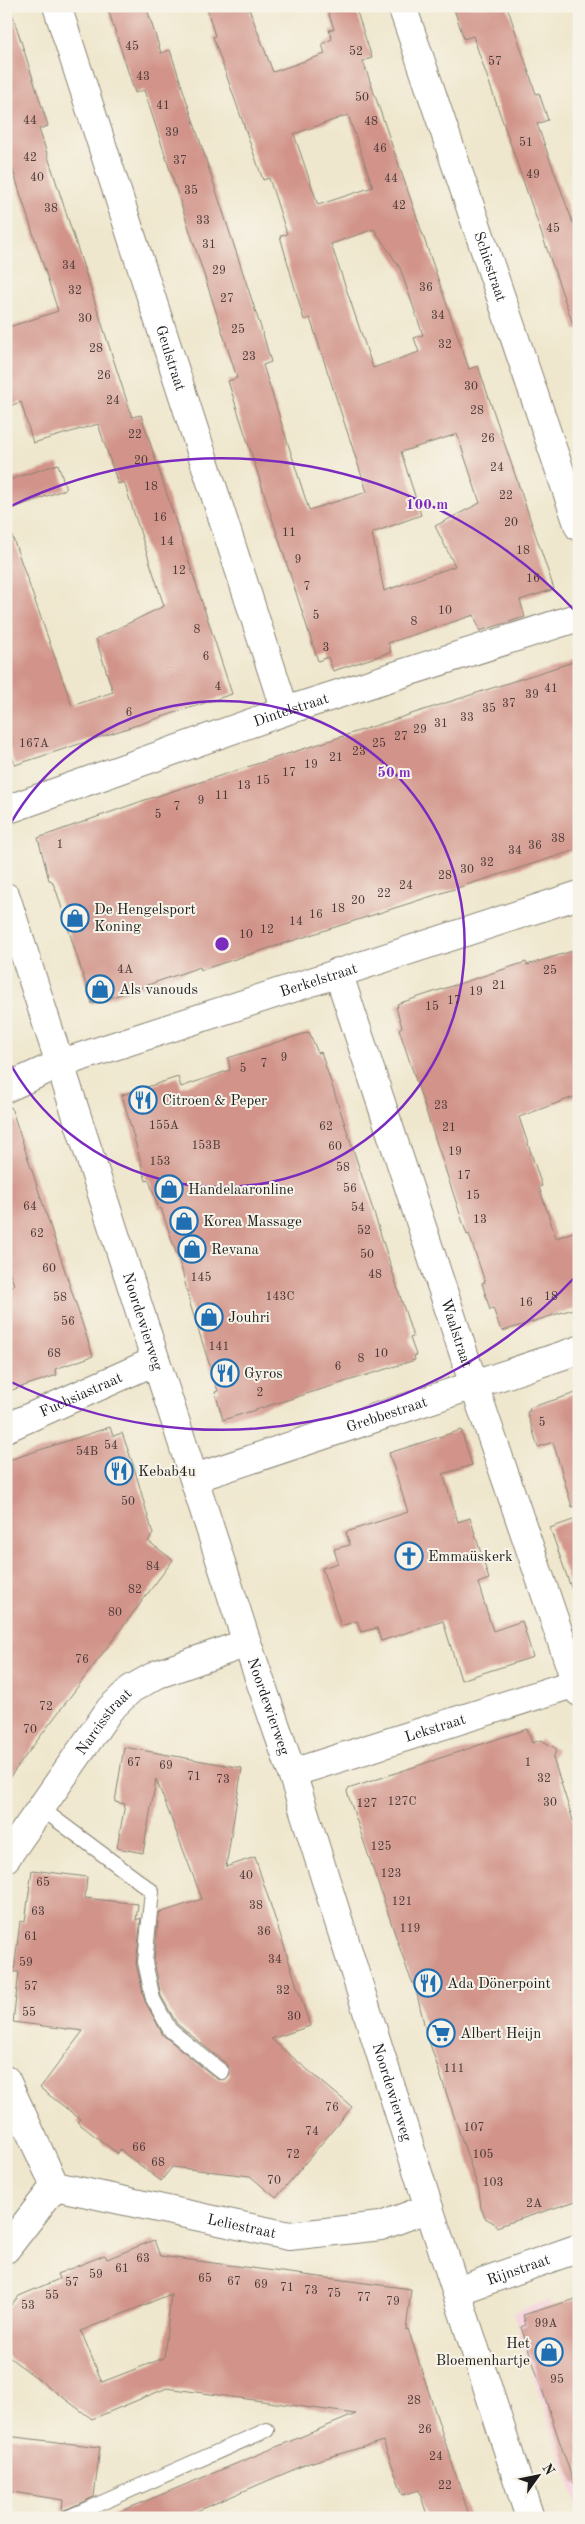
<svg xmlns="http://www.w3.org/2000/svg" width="585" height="2524" viewBox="0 0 585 2524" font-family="'Old Standard TT',serif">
	<rect width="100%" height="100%" fill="#f7f3e8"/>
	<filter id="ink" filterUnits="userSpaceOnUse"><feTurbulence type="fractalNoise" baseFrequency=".02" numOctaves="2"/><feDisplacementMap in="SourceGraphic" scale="10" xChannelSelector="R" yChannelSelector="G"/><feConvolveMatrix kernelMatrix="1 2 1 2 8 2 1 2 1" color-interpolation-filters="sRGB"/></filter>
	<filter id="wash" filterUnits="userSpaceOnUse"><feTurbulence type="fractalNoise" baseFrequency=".0096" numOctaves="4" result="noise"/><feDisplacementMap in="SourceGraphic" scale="20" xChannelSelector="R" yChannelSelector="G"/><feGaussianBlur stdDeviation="1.12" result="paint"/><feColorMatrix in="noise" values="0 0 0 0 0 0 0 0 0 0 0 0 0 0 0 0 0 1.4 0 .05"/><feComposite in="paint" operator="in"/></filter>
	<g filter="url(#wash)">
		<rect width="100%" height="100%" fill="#efe7cd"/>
		<path fill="#f5cfdb" d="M549,2300l30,95v117l-66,-199z"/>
		<g id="blocks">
			<path fill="#d2948a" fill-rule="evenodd" d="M107,6h39l15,47 9,-3 93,284 8,28 -8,3 46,145 58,-18 -57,-174 -6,2 -24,-84 7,-2 -18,-56 -6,2 -50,-143 2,-1 -9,-30h42l25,66 52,-18 -3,-10 10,-5 -3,-9 5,-1 -8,-23h29l17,52 -9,3 106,308 9,-3 76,223 -34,11 5,17 -45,14 -6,-16 -86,28 3,9 -58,19 -5,-14 -10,4 -90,-280 9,-3 -28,-88 -65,-200 -9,3zM348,115l25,72 -55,18 -24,-71zM374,229l26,39 23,67 -9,3 5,14 -46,16 -42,-124zM457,434l23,69 -45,23 20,40 -71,25 -12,-58 49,-18 -20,-63z
				M453,6h54l29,88 3,-1 9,27 -11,4 36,99 6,-2v109h-4l-102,-294 -9,3z
				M12,13l36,113 -9,3 93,288 9,-2 91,279 -217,71 -9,-25v-210h4l62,176 41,-14 -17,-53 68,-33 -40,-124 -6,2 -20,-60 -65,19 -12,-41 -15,5v-79l52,-17 -52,-162v-135z
				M58,464l8,25 -60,22v-30z
				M579,660v189l-378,121 -1,-3 -108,37 -35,-111 -5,-12 -3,-1 -11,-42 107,-38z
				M579,949v146l-60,22 23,69 -3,1 17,51 23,-8v77l-76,24 -3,-3 -7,-20 -3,2 -8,-27 3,-1 -16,-48 -2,1 -68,-206 3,-2 -6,-20h2l-1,-3 129,-42 1,3z
				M309,1032l9,21 3,-1 54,164 38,121 -3,1 6,17 -2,1 1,4 -192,60 -8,-28 3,-1 -28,-87 -8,-34 -21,-62 -2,1 -10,-29 -3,1 -24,-86 56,-18 3,10 49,-17 -2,-12z
				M11,1107l82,249 -38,13 2,6 -51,17v-104l8,-3 -8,-23v-154z
				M579,1392v114l-7,1 -19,-65 -15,5 -11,-35 3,-1 -1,-3z
				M110,1427l3,9 9,-3 12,34 19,67 -5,7 25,19 -167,222v-321z
				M461,1430l11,35 -29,9 15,48 12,-4 19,61 -11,4 15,48 29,-10 11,36 -72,23 -18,-59 -62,20 -4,-13 -16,4 -4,-11 -16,5 -19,-58 16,-5 -4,-14 16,-4 -4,-13 62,-20 -19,-59z
				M579,1518v80l-4,1 -25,-71z
				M527,1729l5,14 9,-3 16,9 -4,9 26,81v361l-83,27 -2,-4 -9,-5 -4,-10 -2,-17 -53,-159 -10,-42 -8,-18 -61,-180 1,-3z
				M124,1747l118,21 -16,99 29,-10 55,169 -39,13 81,68 -76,91 -26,-22 -78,-9 -11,14 -41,-31 -2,4 -41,-32 3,-3 -40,-31 43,-57 -70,-9 6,-50h-5l6,-51 5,1 7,-52 55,7 -2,21 53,6 -2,16 5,-2 -5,46 9,37 18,34 54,44 8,1 5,-6 -2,-9 -51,-41 -16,-28 -7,-35 5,-48 43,-14 -46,-120 -13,74 -26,-5 8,-44 -10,-2z
				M154,2240l6,16 251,33 -5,41 2,-1 62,189h-42l-9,-28 -16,5 -20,-54 -74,22 -128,55h-76l251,-104 -189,-26 -75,31 -86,-64v-44l13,-15 40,-17 -2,-5 48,-19 2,4zM171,2294l-7,64 -62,24 -21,-51z
				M579,2298v185l-5,1 -53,-157 5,-2 -3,-10z
				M6,2436l94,11 -6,50 -32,14 1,-11 -57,-9z"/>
		</g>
	</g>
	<g filter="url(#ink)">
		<use href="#blocks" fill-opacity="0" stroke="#868274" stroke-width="1"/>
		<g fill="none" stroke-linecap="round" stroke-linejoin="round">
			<g stroke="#868274" stroke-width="16">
				<path id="lane" d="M42,1809l110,82 -7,71 8,37 17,31 52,42
					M67,2518l200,-88"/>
			</g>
			<g stroke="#868274" stroke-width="30">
				<g id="street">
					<path id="s1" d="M57,6l228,705"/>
					<path id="s2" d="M402,6l177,521"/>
					<path id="s3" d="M6,810l279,-99 294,-94"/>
					<path id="s4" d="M338,972l136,413 105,307"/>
					<path id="s5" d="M6,1088l53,-24 520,-169"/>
					<path id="s6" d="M6,1428l149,-67"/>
					<path id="s7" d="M195,1478l384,-128"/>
					<path id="s8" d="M292,1773l287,-91"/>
					<path id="s9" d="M6,1858l104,-149 21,-20 27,-15 89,-31"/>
					<path d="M6,2080l49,106"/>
					<path id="s10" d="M55,2186l234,50 92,-10 48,-18"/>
					<path d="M6,2249l49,-63"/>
					<path id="s11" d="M457,2291l122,-43"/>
				</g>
			</g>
			<g stroke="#868274" stroke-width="30">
				<g id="secondary">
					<path id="s12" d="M6,897l241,746 45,130 137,435 101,310"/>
				</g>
			</g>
			<use href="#lane" stroke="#fff" stroke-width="14"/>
			<use href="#street" stroke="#fff" stroke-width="28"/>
			<use href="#secondary" stroke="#fff" stroke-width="28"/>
		</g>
	</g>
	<g fill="none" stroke="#7b2cbf" stroke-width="2.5">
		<path d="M6 832A243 243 0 1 1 6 1056"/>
		<path d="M577 1275A486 486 0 0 1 9 1381M9 507A486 486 0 0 1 577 613"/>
	</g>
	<defs>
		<g id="shop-ring" transform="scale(1.4375)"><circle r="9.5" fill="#f7f3e8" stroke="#1f6fb2" stroke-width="1.5"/><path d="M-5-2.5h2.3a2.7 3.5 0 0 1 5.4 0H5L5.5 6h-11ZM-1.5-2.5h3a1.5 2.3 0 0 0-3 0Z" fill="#1f6fb2"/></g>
		<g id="restaurant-ring" transform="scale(1.4375)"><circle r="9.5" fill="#f7f3e8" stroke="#1f6fb2" stroke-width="1.5"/><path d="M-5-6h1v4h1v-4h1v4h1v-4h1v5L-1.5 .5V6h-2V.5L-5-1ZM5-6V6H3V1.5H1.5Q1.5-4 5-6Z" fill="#1f6fb2"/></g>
		<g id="church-ring" transform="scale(1.4375)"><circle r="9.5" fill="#f7f3e8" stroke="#1f6fb2" stroke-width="1.5"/><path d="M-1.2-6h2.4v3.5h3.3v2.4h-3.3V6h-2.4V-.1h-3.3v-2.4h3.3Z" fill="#1f6fb2"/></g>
		<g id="supermarket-ring" transform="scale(1.4375)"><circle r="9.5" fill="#f7f3e8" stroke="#1f6fb2" stroke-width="1.5"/><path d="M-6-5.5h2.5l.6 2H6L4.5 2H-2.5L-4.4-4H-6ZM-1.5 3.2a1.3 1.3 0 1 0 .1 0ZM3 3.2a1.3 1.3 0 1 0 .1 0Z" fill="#1f6fb2"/></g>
	</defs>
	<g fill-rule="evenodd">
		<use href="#shop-ring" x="75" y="918"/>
		<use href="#shop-ring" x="100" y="989"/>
		<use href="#restaurant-ring" x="143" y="1100"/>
		<use href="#shop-ring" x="169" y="1189"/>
		<use href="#shop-ring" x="184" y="1221"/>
		<use href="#shop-ring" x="192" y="1249"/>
		<use href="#shop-ring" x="209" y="1317"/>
		<use href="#restaurant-ring" x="225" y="1373"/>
		<use href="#restaurant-ring" x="119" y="1471"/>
		<use href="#church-ring" x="409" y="1556"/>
		<use href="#restaurant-ring" x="428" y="1983"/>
		<use href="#supermarket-ring" x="441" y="2033"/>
		<use href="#shop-ring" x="549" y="2352"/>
	</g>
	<g text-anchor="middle" stroke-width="4" stroke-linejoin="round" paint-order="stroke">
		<g font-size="12" fill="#4a3a38">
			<text x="132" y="50">45</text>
			<text x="356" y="55">52</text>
			<text x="495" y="65">57</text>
			<text x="143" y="80">43</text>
			<text x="362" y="101">50</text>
			<text x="163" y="109">41</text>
			<text x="30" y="124">44</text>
			<text x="371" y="125">48</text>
			<text x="172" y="136">39</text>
			<text x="526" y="146">51</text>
			<text x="380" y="152">46</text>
			<text x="30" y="161">42</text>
			<text x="180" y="164">37</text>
			<text x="533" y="178">49</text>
			<text x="37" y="181">40</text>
			<text x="391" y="182">44</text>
			<text x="191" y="194">35</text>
			<text x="399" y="209">42</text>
			<text x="51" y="212">38</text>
			<text x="203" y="224">33</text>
			<text x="553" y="232">45</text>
			<text x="209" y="248">31</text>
			<text x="69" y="269">34</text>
			<text x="219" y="274">29</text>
			<text x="426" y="291">36</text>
			<text x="75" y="294">32</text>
			<text x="227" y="302">27</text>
			<text x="438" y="319">34</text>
			<text x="85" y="322">30</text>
			<text x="238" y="333">25</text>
			<text x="445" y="348">32</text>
			<text x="96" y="352">28</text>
			<text x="249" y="360">23</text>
			<text x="104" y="379">26</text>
			<text x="471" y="390">30</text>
			<text x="113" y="404">24</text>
			<text x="477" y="414">28</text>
			<text x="135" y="438">22</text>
			<text x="488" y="442">26</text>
			<text x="141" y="464">20</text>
			<text x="497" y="471">24</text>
			<text x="151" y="490">18</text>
			<text x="506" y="499">22</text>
			<text x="160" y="521">16</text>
			<text x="511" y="526">20</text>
			<text x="289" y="536">11</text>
			<text x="167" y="545">14</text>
			<text x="523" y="554">18</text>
			<text x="298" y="563">9</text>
			<text x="179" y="574">12</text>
			<text x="533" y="582">16</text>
			<text x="307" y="590">7</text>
			<text x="445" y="614">10</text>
			<text x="316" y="619">5</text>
			<text x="414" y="625">8</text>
			<text x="197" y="633">8</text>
			<text x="326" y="651">3</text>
			<text x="206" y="660">6</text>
			<text x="218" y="690">4</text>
			<text x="551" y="692">41</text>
			<text x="532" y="698">39</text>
			<text x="509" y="707">37</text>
			<text x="489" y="712">35</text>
			<text x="129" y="716">6</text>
			<text x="467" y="721">33</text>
			<text x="441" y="727">31</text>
			<text x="420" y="733">29</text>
			<text x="401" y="740">27</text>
			<text x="34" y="747">167A</text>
			<text x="379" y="747">25</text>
			<text x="359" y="755">23</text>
			<text x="336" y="761">21</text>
			<text x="311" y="768">19</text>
			<text x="289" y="776">17</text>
			<text x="263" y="784">15</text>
			<text x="244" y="789">13</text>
			<text x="222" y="799">11</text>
			<text x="201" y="804">9</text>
			<text x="177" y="810">7</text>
			<text x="158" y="818">5</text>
			<text x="558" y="842">38</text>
			<text x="60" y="848">1</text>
			<text x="535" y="849">36</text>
			<text x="515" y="854">34</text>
			<text x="487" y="866">32</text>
			<text x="467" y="873">30</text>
			<text x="445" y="879">28</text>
			<text x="406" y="889">24</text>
			<text x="384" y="897">22</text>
			<text x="358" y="904">20</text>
			<text x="338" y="912">18</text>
			<text x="316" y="918">16</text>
			<text x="296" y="925">14</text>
			<text x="267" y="933">12</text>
			<text x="246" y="938">10</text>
			<text x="125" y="973">4A</text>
			<text x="550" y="974">25</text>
			<text x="499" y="989">21</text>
			<text x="476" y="995">19</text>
			<text x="454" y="1004">17</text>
			<text x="432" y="1010">15</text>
			<text x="284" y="1061">9</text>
			<text x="264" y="1067">7</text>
			<text x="243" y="1072">5</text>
			<text x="441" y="1109">23</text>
			<text x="164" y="1129">155A</text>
			<text x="326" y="1130">62</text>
			<text x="449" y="1131">21</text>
			<text x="206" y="1149">153B</text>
			<text x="335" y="1150">60</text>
			<text x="455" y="1155">19</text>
			<text x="160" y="1165">153</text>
			<text x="343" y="1171">58</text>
			<text x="464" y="1179">17</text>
			<text x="350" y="1192">56</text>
			<text x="473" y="1199">15</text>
			<text x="30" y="1210">64</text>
			<text x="358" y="1211">54</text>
			<text x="480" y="1223">13</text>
			<text x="364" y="1234">52</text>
			<text x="37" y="1237">62</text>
			<text x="367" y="1258">50</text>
			<text x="49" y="1272">60</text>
			<text x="375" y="1278">48</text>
			<text x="201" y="1281">145</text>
			<text x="280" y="1300">143C</text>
			<text x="551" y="1300">18</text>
			<text x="60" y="1301">58</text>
			<text x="526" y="1306">16</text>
			<text x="68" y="1325">56</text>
			<text x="219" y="1350">141</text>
			<text x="54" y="1357">68</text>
			<text x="381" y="1357">10</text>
			<text x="361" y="1362">8</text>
			<text x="338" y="1370">6</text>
			<text x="260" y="1396">2</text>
			<text x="542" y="1426">5</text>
			<text x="111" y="1449">54</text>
			<text x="87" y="1455">54B</text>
			<text x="128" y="1505">50</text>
			<text x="153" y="1570">84</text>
			<text x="135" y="1593">82</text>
			<text x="115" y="1616">80</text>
			<text x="82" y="1663">76</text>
			<text x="46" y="1710">72</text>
			<text x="30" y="1733">70</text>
			<text x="134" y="1766">67</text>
			<text x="528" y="1766">1</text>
			<text x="166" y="1769">69</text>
			<text x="194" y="1780">71</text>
			<text x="544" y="1782">32</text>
			<text x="223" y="1783">73</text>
			<text x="402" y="1805">127C</text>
			<text x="550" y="1806">30</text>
			<text x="367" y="1807">127</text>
			<text x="381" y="1850">125</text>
			<text x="391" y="1877">123</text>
			<text x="246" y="1879">40</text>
			<text x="43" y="1886">65</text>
			<text x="402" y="1905">121</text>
			<text x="256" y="1909">38</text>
			<text x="38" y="1915">63</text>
			<text x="410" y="1932">119</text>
			<text x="264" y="1935">36</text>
			<text x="31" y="1940">61</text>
			<text x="275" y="1963">34</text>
			<text x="26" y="1966">59</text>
			<text x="31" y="1990">57</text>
			<text x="283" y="1994">32</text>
			<text x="29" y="2016">55</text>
			<text x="294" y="2020">30</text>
			<text x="454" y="2072">111</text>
			<text x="332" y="2111">76</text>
			<text x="474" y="2131">107</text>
			<text x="312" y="2135">74</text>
			<text x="139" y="2151">66</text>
			<text x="293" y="2158">72</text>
			<text x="483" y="2158">105</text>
			<text x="158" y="2166">68</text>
			<text x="274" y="2184">70</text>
			<text x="493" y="2186">103</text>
			<text x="534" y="2207">2A</text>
			<text x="143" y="2262">63</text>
			<text x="122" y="2272">61</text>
			<text x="96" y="2278">59</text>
			<text x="205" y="2282">65</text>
			<text x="234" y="2285">67</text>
			<text x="72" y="2286">57</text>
			<text x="261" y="2288">69</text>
			<text x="287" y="2291">71</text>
			<text x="311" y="2294">73</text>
			<text x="334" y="2297">75</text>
			<text x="52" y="2299">55</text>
			<text x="364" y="2301">77</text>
			<text x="393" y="2305">79</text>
			<text x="28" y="2309">53</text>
			<text x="546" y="2327">99A</text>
			<text x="557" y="2383">95</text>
			<text x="414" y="2404">28</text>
			<text x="425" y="2433">26</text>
			<text x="436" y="2460">24</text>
			<text x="445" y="2489">22</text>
		</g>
		<g font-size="15" fill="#1c1c1c" stroke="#f7f3e8">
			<text dy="5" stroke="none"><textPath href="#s2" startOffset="275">Schiestraat</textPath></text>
			<text dy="5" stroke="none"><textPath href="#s1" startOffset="370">Geulstraat</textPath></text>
			<text dy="5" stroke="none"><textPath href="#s3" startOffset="302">Dintelstraat</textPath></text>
			<text dy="5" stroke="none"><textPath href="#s5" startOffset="331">Berkelstraat</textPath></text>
			<text dy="5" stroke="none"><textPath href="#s12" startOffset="446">Noordewierweg</textPath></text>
			<text dy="5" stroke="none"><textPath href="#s4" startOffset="380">Waalstraat</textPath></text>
			<text dy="5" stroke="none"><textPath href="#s6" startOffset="82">Fuchsiastraat</textPath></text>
			<text dy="5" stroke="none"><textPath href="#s7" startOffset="202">Grebbestraat</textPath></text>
			<text dy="5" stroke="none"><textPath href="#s12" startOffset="851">Noordewierweg</textPath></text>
			<text dy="5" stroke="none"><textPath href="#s9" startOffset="168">Narcisstraat</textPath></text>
			<text dy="5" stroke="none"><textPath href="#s8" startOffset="150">Lekstraat</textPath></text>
			<text dy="5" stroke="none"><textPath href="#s12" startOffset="1256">Noordewierweg</textPath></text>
			<text dy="5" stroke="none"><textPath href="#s10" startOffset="191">Leliestraat</textPath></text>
			<text dy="5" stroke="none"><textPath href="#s11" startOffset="65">Rijnstraat</textPath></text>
		</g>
		<g font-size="15" fill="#1c1c1c" stroke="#f7f3e8" text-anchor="start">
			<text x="94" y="914">De Hengelsport<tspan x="94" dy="17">Koning</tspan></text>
			<text x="119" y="994">Als vanouds</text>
			<text x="162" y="1105">Citroen &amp; Peper</text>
			<text x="188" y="1194">Handelaaronline</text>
			<text x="203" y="1226">Korea Massage</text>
			<text x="211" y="1254">Revana</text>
			<text x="228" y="1322">Jouhri</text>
			<text x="244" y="1378">Gyros</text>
			<text x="138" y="1476">Kebab4u</text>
			<text x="428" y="1561">Emmaüskerk</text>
			<text x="447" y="1988">Ada Dönerpoint</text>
			<text x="460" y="2038">Albert Heijn</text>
			<text x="530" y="2348" text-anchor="end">Het<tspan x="530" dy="17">Bloemenhartje</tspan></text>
		</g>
	</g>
	<circle cx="222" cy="944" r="8" fill="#7b2cbf" stroke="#f7f3e8" stroke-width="2.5"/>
	<g font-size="15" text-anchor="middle" font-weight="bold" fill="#7b2cbf" stroke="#f7f3e8" stroke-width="4" stroke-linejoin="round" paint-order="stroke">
		<text x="427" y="509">100 m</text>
		<text x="394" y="777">50 m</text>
	</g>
	<rect width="585" height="2524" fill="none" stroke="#f7f3e8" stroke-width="25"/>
	<g transform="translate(538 2476) rotate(57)" stroke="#f7f3e8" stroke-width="4" paint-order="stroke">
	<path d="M0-4L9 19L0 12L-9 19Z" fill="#1c1c1c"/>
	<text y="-8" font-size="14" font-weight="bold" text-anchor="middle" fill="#1c1c1c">N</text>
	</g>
</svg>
